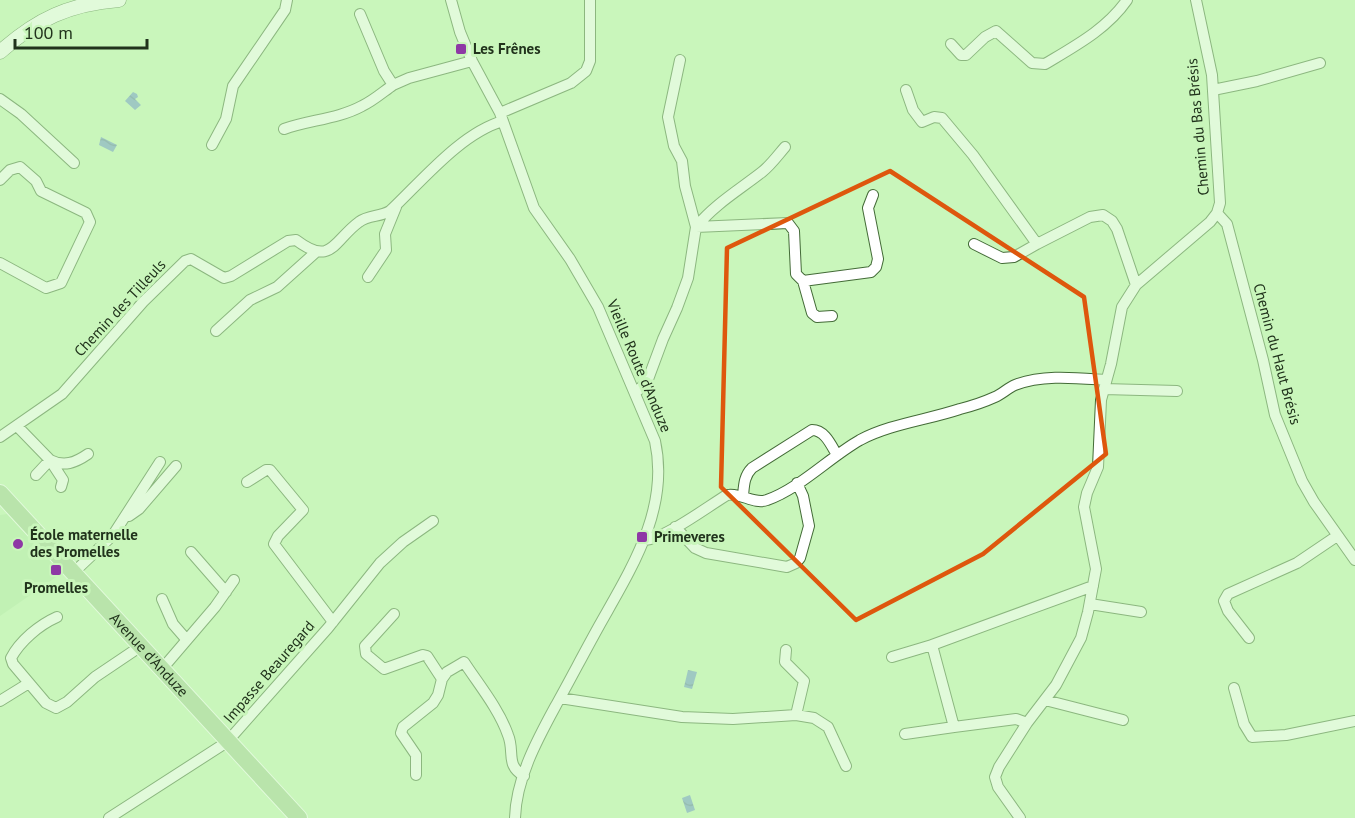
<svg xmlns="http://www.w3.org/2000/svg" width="1355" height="818" viewBox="0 0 1355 818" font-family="'PT Sans',sans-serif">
	<defs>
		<pattern id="water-waves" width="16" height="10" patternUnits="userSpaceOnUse" patternTransform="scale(1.5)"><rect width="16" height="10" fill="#6d92cb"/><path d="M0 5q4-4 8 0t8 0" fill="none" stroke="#5978a4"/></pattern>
	</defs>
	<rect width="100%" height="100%" fill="#c9f6bb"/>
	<path fill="#b9ebab" d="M7,514l55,59 -62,43v-101z"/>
	<path fill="url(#water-waves)" d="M133,92l4,2 1,3 -3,2 6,6 -6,5 -10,-9z
		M101,137l16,8 -4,7 -14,-7z
		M688,670l9,2 -5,17 -8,-2z
		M690,795l5,15 -8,3 -5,-15z"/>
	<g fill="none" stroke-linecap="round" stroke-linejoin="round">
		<g stroke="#436b37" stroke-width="12">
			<path id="minor" d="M451,0l9,32 12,29 28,52 34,95 36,51 28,48 57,134c15,68 -24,128 -56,185 -15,27 -29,54 -44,81 -18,33 -39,72 -40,111
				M360,14l24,57 9,14 16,-7 63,-17
				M951,44l10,11h5l19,-18 11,-6 36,32 13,1c30,-18 62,-35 82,-64
				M906,90l7,20 9,12 12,-5 8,1 31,37 64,89 53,-27 13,-2 9,6 5,8 19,56
				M1213,90l44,-9 63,-18
				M0,99l21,15 53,49
				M500,113l71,-30 15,-12 4,-10v-61
				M284,129c25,-9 54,-10 78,-23 11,-5 21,-14 31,-21
				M212,145l14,-26 7,-33 52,-76 2,-10
				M0,180l10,-10 10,-3 16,14 5,10 45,22 4,9 -29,61 -15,5 -46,-25
				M1217,213l10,11 36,136 12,55 27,66 12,21 41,58
				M696,227l92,-4 6,8 2,43 7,7 68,-9 5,-5 2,-8 -10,-51 5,-13
				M696,227c19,-23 43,-37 66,-55 9,-7 16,-17 23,-25
				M974,244l28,14 12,-1 23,-13
				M368,277l18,-27 -1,-16 11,-27
				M803,281l9,32 5,4 15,-1
				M216,331l34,-31 27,-13 39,-35
				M1104,389l73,2
				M635,393l12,-11 16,-43 14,-31 11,-30 8,-51 -11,-41 -3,-25 -8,-15 -6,-29 12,-57
				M17,426l33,34 13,20 -2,7
				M0,437l62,-43 81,-92 42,-41 6,-2 33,19 7,-2 57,-35 8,-1c36,27 37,1 63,-18 9,-7 21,-5 31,-11 32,-30 71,-78 113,-90
				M36,475l14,-15c14,7 25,3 38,-6
				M247,482l19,-12h4l33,40 -25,26 -4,8 59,78
				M743,496c1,-11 1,-20 9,-28l60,-38c13,0 19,15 25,25
				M129,516l10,-7 37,-43
				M675,527l20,21 11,5 81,14 9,-4 4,-5 9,-32 -6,-30 -6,-13
				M645,540c21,-2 62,-33 82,-45 14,-3 27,10 40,5 32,-11 63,-43 93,-60 30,-16 67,-20 100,-31 12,-3 24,-7 35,-12 7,-3 13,-9 20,-12 27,-11 62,-7 91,-5
				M191,552l35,40
				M73,573l40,-38 47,-73
				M162,599l11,25 13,15
				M1090,604l51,8
				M394,614l-29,32 1,8 18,15 39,-14 4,1 15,23
				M57,617c-18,8 -37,24 -46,41l2,6 33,39 10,5 11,-6 28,-25 46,-31
				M1249,638l-21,-27 -4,-10 4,-7 69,-31 40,-27
				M786,650l-1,12 19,19 -8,34
				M892,657l40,-12
				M162,669l53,-62 19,-27
				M1234,688l10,36 8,13 34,-2 69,-14
				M560,698l122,19 51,2 63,-4 18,3 14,9 18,39
				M1045,700l78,20
				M0,701l29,-18
				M1027,723l-11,-4 -62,8 -22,-82 161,-59
				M905,734l49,-7
				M416,775v-20l-15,-22 2,-6 30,-24 5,-8 4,-16 5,-7 17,-10c15,23 35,47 44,73 7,17 -3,30 16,41
				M109,818l118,-76 101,-114 52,-65 23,-21 30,-21
				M1020,818l-22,-31 -3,-10 4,-10 28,-44 29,-38 25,-47 7,-26 8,-43 -12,-62 3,-14 11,-26 3,-67 10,-36 11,-57 14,-22 74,-63 7,-9 3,-10 -8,-128 -16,-75"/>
		</g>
		<g stroke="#436b37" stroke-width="15">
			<path id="tertiary" d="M0,52c37,-33 69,-48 119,-52"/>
		</g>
		<g stroke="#fff" stroke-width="18">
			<g id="primary">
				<path id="s1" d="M0,493l299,325"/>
			</g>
		</g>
		<use href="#minor" stroke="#fff" stroke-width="10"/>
		<use href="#tertiary" stroke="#fff" stroke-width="14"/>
		<use href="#primary" stroke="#a6cf98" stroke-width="16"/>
	</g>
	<path d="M0 0H1355V818H0ZM890,171l194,126 22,157 -123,100 -127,66 -135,-133 6,-239z" fill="#c9f6bb" fill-opacity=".55" fill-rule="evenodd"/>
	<path fill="none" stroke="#de570d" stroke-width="4.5" stroke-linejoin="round" d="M890,171l194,126 22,157 -123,100 -127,66 -135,-133 6,-239z"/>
	<g fill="#8e38a5" stroke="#c9f6bb" stroke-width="2">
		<rect x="455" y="43" width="12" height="12" rx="3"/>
		<rect x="636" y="531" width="12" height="12" rx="3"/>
		<circle cx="18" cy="544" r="6"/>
		<rect x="50" y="564" width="12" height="12" rx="3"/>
	</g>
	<g text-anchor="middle" stroke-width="6" stroke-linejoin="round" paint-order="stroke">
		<g font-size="15" font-weight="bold" fill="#21331c" stroke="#c9f6bb" text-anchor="start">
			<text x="473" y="54">Les Frênes</text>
			<text x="30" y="540">École maternelle<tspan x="30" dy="17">des Promelles</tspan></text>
			<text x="654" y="542">Primeveres</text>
			<text x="56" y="593" text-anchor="middle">Promelles</text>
		</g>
		<g font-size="15" fill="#21331c" stroke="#c9f6bb">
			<text transform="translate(1198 127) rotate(-95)" y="5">Chemin du Bas Brésis</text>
			<text transform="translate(120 308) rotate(-47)" y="5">Chemin des Tilleuls</text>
			<text transform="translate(1277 354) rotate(75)" y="5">Chemin du Haut Brésis</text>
			<text transform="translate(639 366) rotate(67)" y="5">Vieille Route d'Anduze</text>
			<text dy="5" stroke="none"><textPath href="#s1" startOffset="220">Avenue d'Anduze</textPath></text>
			<text transform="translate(269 672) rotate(-49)" y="5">Impasse Beauregard</text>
		</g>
	</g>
	<path d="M15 39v9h132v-9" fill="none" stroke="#21331c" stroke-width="3"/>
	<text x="24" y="39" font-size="18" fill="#21331c" stroke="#c9f6bb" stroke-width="4.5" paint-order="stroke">100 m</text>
</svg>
